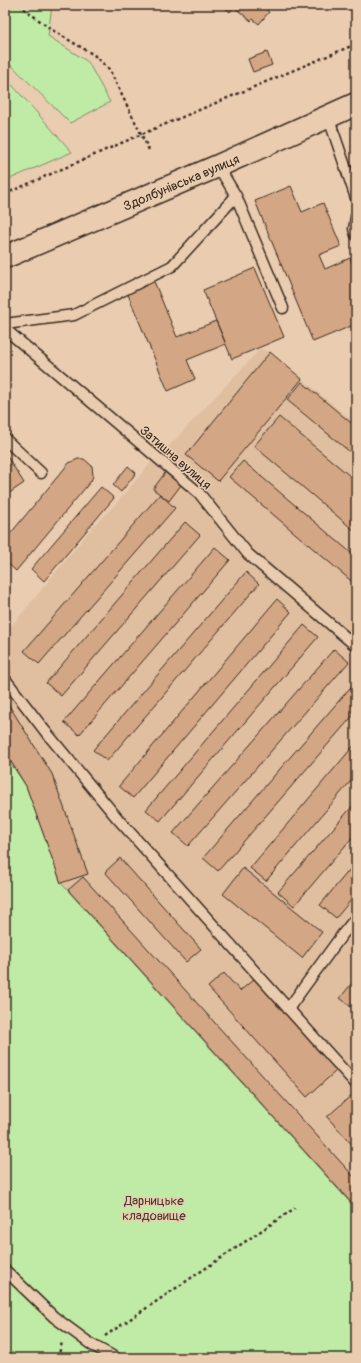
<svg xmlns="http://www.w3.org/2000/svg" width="361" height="1363" viewBox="0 0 361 1363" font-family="Pangolin,sans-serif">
	<rect width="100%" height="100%" fill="#eacdb1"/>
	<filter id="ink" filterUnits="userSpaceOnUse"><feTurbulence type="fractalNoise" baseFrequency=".025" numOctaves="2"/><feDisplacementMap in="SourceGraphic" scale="8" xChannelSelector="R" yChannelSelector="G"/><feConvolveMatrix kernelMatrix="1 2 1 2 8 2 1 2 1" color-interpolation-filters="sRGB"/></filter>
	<g filter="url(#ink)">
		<path fill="#e0bfa1" d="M260,349l10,3 86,72v785l-295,-326 -35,-97 -21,-31v-121l90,-110 18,-17 41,-48 14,-12z"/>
		<path fill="#c0eba7" stroke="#7e8a62" d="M5,5h47l-4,31 40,26 22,40 -40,21 -65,-64z
			M5,77l67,75 -67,29z
			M5,755l21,31 35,97 295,326v149h-351z"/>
		<path fill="#d3a785" stroke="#3b2a1e" d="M222,5h42l-1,2 6,5 -10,12 -6,-5 -2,2 -17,-14 -4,5z
			M267,52l5,13 -19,7 -5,-13z
			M291,186l11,26 21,-9 18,43 -22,9 6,14 25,-11 6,14v52l-43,18 -58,-141z
			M255,268l29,69 -52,22 -29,-69z
			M151,274l26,63 39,-16 10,23 -39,16 8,19 -27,12 -44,-106z
			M270,352l32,27 -84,102 -32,-26z
			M302,382l54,45v30l-69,-57z
			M279,417l77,64v51l-102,-86z
			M5,453l19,30 -19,13z
			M78,459h6l8,7 1,10 -2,5 -75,90 -11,-10v-21l64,-77z
			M243,461l113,96v28l-127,-108z
			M128,466l8,7 -15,19 -8,-7z
			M168,469l16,12 -15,20 -16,-12z
			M101,487l13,11 -70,83 -13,-12z
			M160,494l15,14 -136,156 -15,-13z
			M185,522l15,13 -139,161 -15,-13z
			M215,547l15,13 -151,175 -15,-13z
			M246,572l13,12 -152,177 -14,-11z
			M277,599l14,13 -158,186 -14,-12z
			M304,625l14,12 -158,184 -14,-11z
			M334,649l15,13 -161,184 -15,-13z
			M356,681v31l-138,159 -15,-13z
			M5,699l47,75 36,100 -27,9 -35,-97 -21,-34z
			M356,743v32l-90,106 -16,-13z
			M356,802v31l-62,73 -16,-14z
			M120,858l81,91 -15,13 -81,-90z
			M356,862v32l-20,24 -16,-13z
			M243,868l79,64 -20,26 -79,-64z
			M83,877l273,302v29l-288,-318z
			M224,973l16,18 15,-13 82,92 -30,27 -99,-110z
			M356,978v33l-16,-13z
			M355,1092l1,1v56l-29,-32z"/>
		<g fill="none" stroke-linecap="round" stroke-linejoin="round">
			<g stroke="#3b2a1e" stroke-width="13">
				<path id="service" d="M328,116l28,82
					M218,166l18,30 47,112
					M356,217l-2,12 2,6
					M5,324l69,-9 98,-49 64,-70
					M5,329l194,164 49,61 108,92
					M5,439l36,34
					M5,679l40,52 73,88 238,265
					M288,1009l54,-74 14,-17
					M5,1270l49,47 38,28 24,13"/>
			</g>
			<g stroke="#3b2a1e" stroke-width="25">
				<path id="tertiary" d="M5,257l213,-91 138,-62"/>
			</g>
			<path stroke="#3b2a1e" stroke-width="2.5" stroke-dasharray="3 3" stroke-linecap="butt" d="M19,5l33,25 42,25 15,14 41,83
				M5,194l137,-60 214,-90
				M105,1336l190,-128
				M58,1358l4,-16"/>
			<use href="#service" stroke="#eacdb1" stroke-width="10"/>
			<use href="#tertiary" stroke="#eacdb1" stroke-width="22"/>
		</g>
	</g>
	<g text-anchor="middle" stroke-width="3" stroke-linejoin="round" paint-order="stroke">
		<g font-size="13" fill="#3b2a1e" stroke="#eacdb1">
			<text transform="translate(181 182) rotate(-23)" y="5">Здолбунівська вулиця</text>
			<text transform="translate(176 457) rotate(41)" y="5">Затишна вулиця</text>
		</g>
		<g font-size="13" fill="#483d2c" stroke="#eacdb1">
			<text x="154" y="1205">Дарницьке<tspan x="154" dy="15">кладовище</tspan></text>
		</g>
	</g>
	<rect width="361" height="1363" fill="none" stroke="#eacdb1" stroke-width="20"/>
	<rect x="10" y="10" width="341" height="1343" fill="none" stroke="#3b2a1e" stroke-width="1.5" filter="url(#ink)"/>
</svg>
